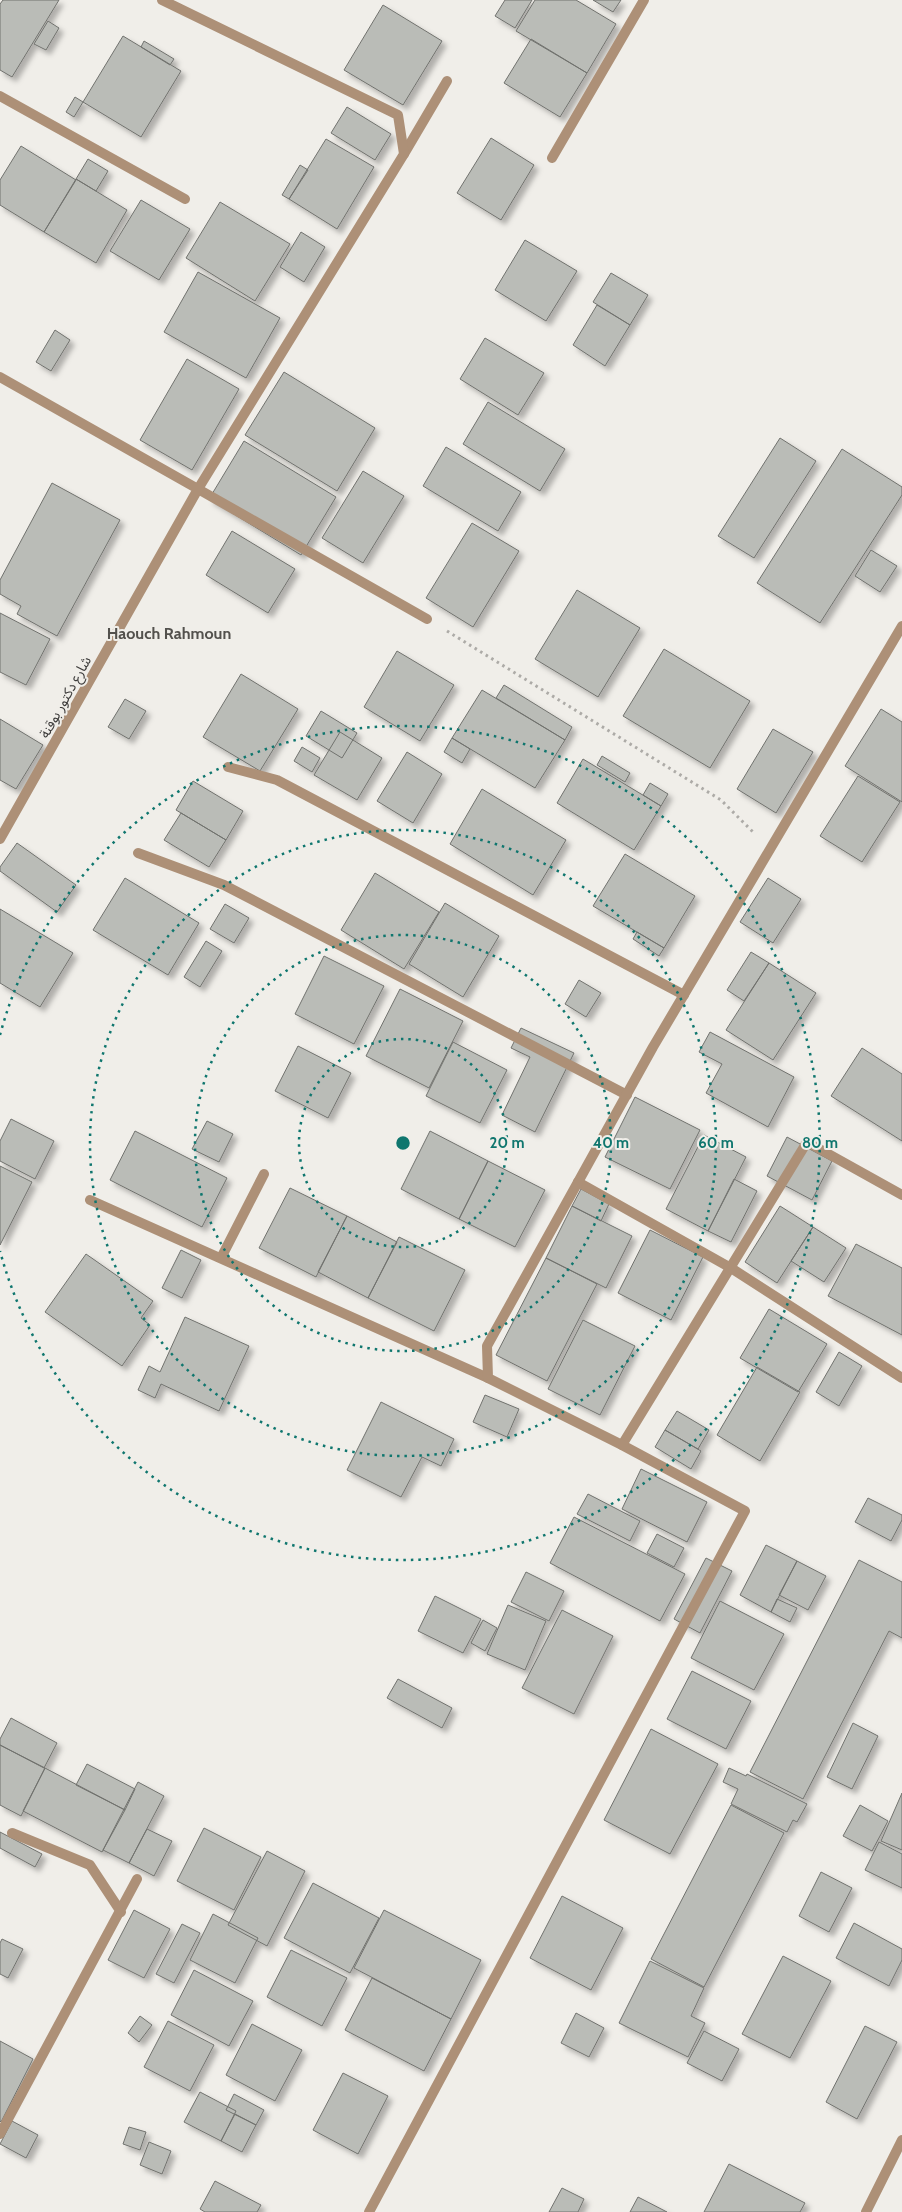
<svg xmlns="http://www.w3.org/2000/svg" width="902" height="2212" viewBox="0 0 902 2212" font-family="Cabin,'Noto Sans Arabic',sans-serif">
	<defs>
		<filter id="shadow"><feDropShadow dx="4.5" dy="4.5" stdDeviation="2.5" flood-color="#0004"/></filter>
	</defs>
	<rect width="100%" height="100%" fill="#f0eee9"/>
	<path fill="#babcb7" stroke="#71726e" filter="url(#shadow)" d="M3,0h56l-47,77 -12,-7v-66z
		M505,0h27l-17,28 -20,-12z
		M535,0h41l40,24 -29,49 -71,-42z
		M593,0h28l-8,12z
		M383,5l59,36 -39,64 -59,-35z
		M48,21l11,7 -13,22 -12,-6z
		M123,36l58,35 -40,66 -58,-35z
		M531,39l56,34 -27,44 -56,-34z
		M144,41l30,18 -4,6 -29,-18z
		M75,97l8,5 -9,15 -8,-5z
		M347,107l44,27 -16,26 -44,-27z
		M491,138l43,27 -33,55 -44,-27z
		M326,139l48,28 -37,62 -48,-30z
		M21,146l55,34 -32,52 -44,-27v-25z
		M88,159l20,12 -12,20 -20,-12z
		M300,165l8,5 -19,29 -7,-4z
		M76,179l51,31 -31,53 -52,-31z
		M141,200l49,29 -31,51 -49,-29z
		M220,202l70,42 -35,57 -69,-43z
		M301,232l24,15 -21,35 -24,-15z
		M525,240l52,31 -31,50 -51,-31z
		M198,272l82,46 -34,60 -82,-46z
		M611,273l37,22 -18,30 -37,-23z
		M597,305l33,20 -25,41 -32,-21z
		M55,330l15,10 -19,31 -15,-9z
		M485,338l59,35 -26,42 -58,-36z
		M187,359l52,30 -47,81 -52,-30z
		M284,372l91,56 -38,63 -92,-56z
		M488,402l77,47 -25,42 -77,-47z
		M780,438l36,23 -62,97 -36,-22z
		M244,441l92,56 -35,58 -92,-56z
		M446,447l75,45 -23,39 -75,-45z
		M842,449l60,38v8l-82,128 -63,-40z
		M363,471l41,25 -41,67 -41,-25z
		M52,483l68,37 -63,116 -40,-22 4,-8 -21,-12v-14z
		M472,523l47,28 -46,76 -47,-29z
		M232,531l63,38 -27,44 -62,-38z
		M871,550l26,16 -17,26 -25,-16z
		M577,590l63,38 -42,69 -63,-38z
		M0,613l50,26 -24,46 -26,-13z
		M664,649l86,52 -40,67 -87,-52z
		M397,651l57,34 -34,56 -56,-34z
		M241,674l57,35 -38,62 -57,-34z
		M504,685l68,42 -7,13 -69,-42z
		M482,690l83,50 -30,48 -83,-50z
		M125,699l21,12 -17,28 -21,-12z
		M881,709l21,13v80l-57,-36z
		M321,711l36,22 -15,25 -36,-22z
		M0,719l43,26 -27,44 -16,-9z
		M773,729l40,23 -37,61 -39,-24z
		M340,732l42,26 -25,42 -43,-25z
		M452,738l18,11 -8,14 -18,-11z
		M302,747l18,11 -8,14 -18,-11z
		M407,752l35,22 -29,49 -36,-22z
		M602,756l28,17 -5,9 -28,-17z
		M583,759l78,47 -27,44 -77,-47z
		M858,776l42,26 -38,60 -42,-26z
		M193,781l50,30 -17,29 -50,-30z
		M650,783l18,11 -7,12 -18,-11z
		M482,789l84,51 -33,55 -83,-51z
		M181,813l45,27 -17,27 -45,-27z
		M17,843l59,42 -19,27 -57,-41v-4z
		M625,854l70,42 -31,52 -71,-42z
		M375,873l64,39 -35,57 -63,-39z
		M125,878l74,45 -31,52 -75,-45z
		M768,878l33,21 -28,44 -33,-21z
		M445,903l54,33 -36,61 -54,-33z
		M225,904l24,14 -15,25 -24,-14z
		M0,909l73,44 -33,54 -40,-24z
		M637,932l27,16 -5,8 -26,-17z
		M206,941l16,10 -22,36 -16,-10z
		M751,952l18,11 -25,38 -17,-11z
		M324,956l60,30 -30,58 -59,-30z
		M769,963l47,30 -43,67 -47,-30z
		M579,980l22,13 -15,24 -21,-13z
		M400,989l63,32 -34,67 -63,-32z
		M521,1028l53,25 -39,79 -33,-17 28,-58 -19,-9z
		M710,1032l84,45 -26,50 -62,-34 16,-29 -23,-12z
		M453,1042l54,28 -27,53 -54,-27z
		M298,1046l53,27 -23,45 -53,-27z
		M862,1048l40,26v67l-71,-45z
		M635,1097l65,33 -30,59 -65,-32z
		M11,1119l43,22 -19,38 -35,-18v-20z
		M207,1121l26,13 -14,28 -27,-13z
		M135,1131l92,47 -25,49 -92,-47z
		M430,1131l58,30 -29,58 -58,-30z
		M704,1135l42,22 -38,74 -42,-22z
		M787,1137l45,24 -20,39 -45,-24z
		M488,1161l57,29 -30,57 -56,-28z
		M0,1166l32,16 -32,63z
		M734,1179l23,12 -26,51 -23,-11z
		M290,1188l57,28 -31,61 -57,-29z
		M581,1189l28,15 -8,17 -29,-15z
		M572,1206l60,30 -26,52 -60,-30z
		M780,1206l33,21 -36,56 -32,-21z
		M347,1216l50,26 -29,56 -50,-26z
		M813,1227l33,21 -22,34 -33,-21z
		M650,1230l53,27 -32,63 -53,-27z
		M399,1237l66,33 -31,61 -66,-33z
		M856,1244l46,24v67l-74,-39z
		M181,1250l20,10 -19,38 -20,-10z
		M86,1254l67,47 -12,17 9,7 -28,41 -77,-54z
		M546,1258l51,26 -50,97 -51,-26z
		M769,1309l58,35 -29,48 -58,-34z
		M185,1317l64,29 -30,65 -58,-27 -6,14 -17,-8 11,-24 11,6z
		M583,1320l52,26 -35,69 -52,-26z
		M839,1352l23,14 -23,40 -23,-14z
		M757,1367l43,25 -40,69 -43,-26z
		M485,1395l34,14 -12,28 -34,-15z
		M381,1402l73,37 -13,27 -19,-9 -21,40 -54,-27z
		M677,1411l32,19 -11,19 -33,-19z
		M665,1430l36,21 -10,18 -36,-22z
		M641,1469l66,33 -20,40 -65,-33z
		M588,1494l52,27 -10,20 -53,-27z
		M868,1498l34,17v5l-11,21 -36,-19z
		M574,1517l111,57 -25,47 -110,-58z
		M657,1534l27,14 -10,19 -27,-14z
		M766,1545l31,16 -26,51 -31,-17z
		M706,1558l26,13 -32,62 -26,-14z
		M859,1560l43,22v56l-13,-7 -86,168 -53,-27z
		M797,1561l29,15 -18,34 -29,-15z
		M526,1572l38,19 -15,30 -38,-19z
		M435,1596l46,23 -18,34 -45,-22z
		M777,1599l20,9 -7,14 -19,-10z
		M720,1601l64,33 -30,56 -63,-32z
		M508,1605l38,16 -21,49 -38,-16z
		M562,1610l51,26 -39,78 -52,-26z
		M483,1620l14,8 -12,23 -14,-8z
		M692,1671l59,30 -25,48 -59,-30z
		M398,1679l54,29 -10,20 -55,-30z
		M11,1718l46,25 -13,25 -44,-23v-6z
		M853,1723l25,13 -26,53 -25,-12z
		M651,1729l67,35 -48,90 -66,-34z
		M0,1745l45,23 -24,48 -21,-11z
		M87,1764l48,25 -10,21 -49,-25z
		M45,1768l80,42 -23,42 -79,-41z
		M729,1768l17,8 1,-2 60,30 -10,18 -4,-2 -6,12 -56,-28 7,-15 -15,-7z
		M138,1782l26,14 -35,67 -26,-13z
		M902,1793v57l-21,-9z
		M731,1805l53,28 -80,154 -53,-28z
		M860,1805l28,16 -16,30 -29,-15z
		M204,1828l57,29 -27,53 -57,-29z
		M147,1829l25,12 -18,35 -25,-13z
		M0,1832l42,22 -7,13 -35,-19z
		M879,1842l23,12v34l-37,-18z
		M267,1851l38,20 -38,75 -39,-21z
		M821,1872l31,16 -23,44 -30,-16z
		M313,1883l66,35 -29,55 -66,-35z
		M562,1896l61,32 -32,62 -61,-32z
		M134,1910l36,19 -26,49 -36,-18z
		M384,1910l97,50 -30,59 -97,-51z
		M213,1914l45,24 -23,45 -45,-23z
		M854,1923l48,26v11l-13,26 -53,-28z
		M182,1924l18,9 -26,50 -18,-9z
		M2,1939l21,10 -15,29 -8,-4v-31z
		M291,1950l56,28 -25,48 -55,-29z
		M783,1956l48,25 -41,77 -48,-24z
		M650,1961l54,27 -13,28 14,7 -17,34 -69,-34z
		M194,1970l59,31 -24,45 -58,-31z
		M372,1978l79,41 -27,52 -79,-41z
		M576,2013l28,15 -15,29 -28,-14z
		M140,2016l12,9 -13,17 -11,-9z
		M168,2021l46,24 -24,46 -46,-24z
		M252,2024l50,26 -27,51 -49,-26z
		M865,2026l32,16 -40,77 -31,-17z
		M704,2031l35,18 -17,32 -35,-18z
		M0,2041l33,18 -32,63 -1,-1z
		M343,2073l45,23 -30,58 -45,-24z
		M200,2092l36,19 -15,30 -37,-19z
		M234,2094l30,16 -8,15 -30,-15z
		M235,2114l21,11 -14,27 -21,-11z
		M12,2121l26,14 -12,23 -26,-14z
		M129,2127l17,5 -6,18 -17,-6z
		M149,2142l22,9 -9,23 -22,-9z
		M729,2164l76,39 -5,9h-96z
		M215,2181l46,24 -4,7h-52l-5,-3z
		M562,2188l22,11 -6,13h-29z
		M638,2197l29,15h-37z"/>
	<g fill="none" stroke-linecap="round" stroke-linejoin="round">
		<path stroke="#adaba7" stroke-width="3" stroke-dasharray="2.5 4" stroke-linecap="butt" d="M447,631l274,169 33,33"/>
		<path stroke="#ad9077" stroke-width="10" d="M0,96l185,103
			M404,154l43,-73
			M552,158l92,-158
			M198,489l229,130
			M228,767l49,13 407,215
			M138,853l86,32 403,210
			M578,1182l153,86 171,110
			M90,1200l398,178
			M221,1258l43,-84
			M622,1445l185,-303 95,53
			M12,1833l78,32 31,47
			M0,2134l137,-255"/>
		<path stroke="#ad9077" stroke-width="10" d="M0,377l198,112 206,-335 -6,-39 -236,-115
			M0,839l198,-350
			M369,2212l376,-701 -123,-66 -134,-67 -1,-32 166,-299 249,-421
			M866,2212l36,-72"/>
	</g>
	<g fill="none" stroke="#0f766e" stroke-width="2.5" stroke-dasharray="2.5 5">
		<circle cx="403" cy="1143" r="104"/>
		<circle cx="403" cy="1143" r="208"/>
		<circle cx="403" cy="1143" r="313"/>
		<path d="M0 1035A417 417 0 1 1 0 1251"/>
	</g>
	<g text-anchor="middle" stroke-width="4" stroke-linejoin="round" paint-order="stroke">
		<g font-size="14" fill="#3d3c3b" stroke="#f0eee9">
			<text transform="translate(65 697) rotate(-61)" y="5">شارع دكتور بوقنة</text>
		</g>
		<g font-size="16" font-weight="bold" fill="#53514d" stroke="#f0eee9">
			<text x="169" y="639">Haouch Rahmoun</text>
		</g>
	</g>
	<circle cx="403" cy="1143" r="8" fill="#0f766e" stroke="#f0eee9" stroke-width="2.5"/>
	<g font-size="15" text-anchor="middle" font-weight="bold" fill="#0f766e" stroke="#f0eee9" stroke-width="4" stroke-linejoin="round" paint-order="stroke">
		<text x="507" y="1148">20 m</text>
		<text x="611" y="1148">40 m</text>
		<text x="716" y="1148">60 m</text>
		<text x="820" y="1148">80 m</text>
	</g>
</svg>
